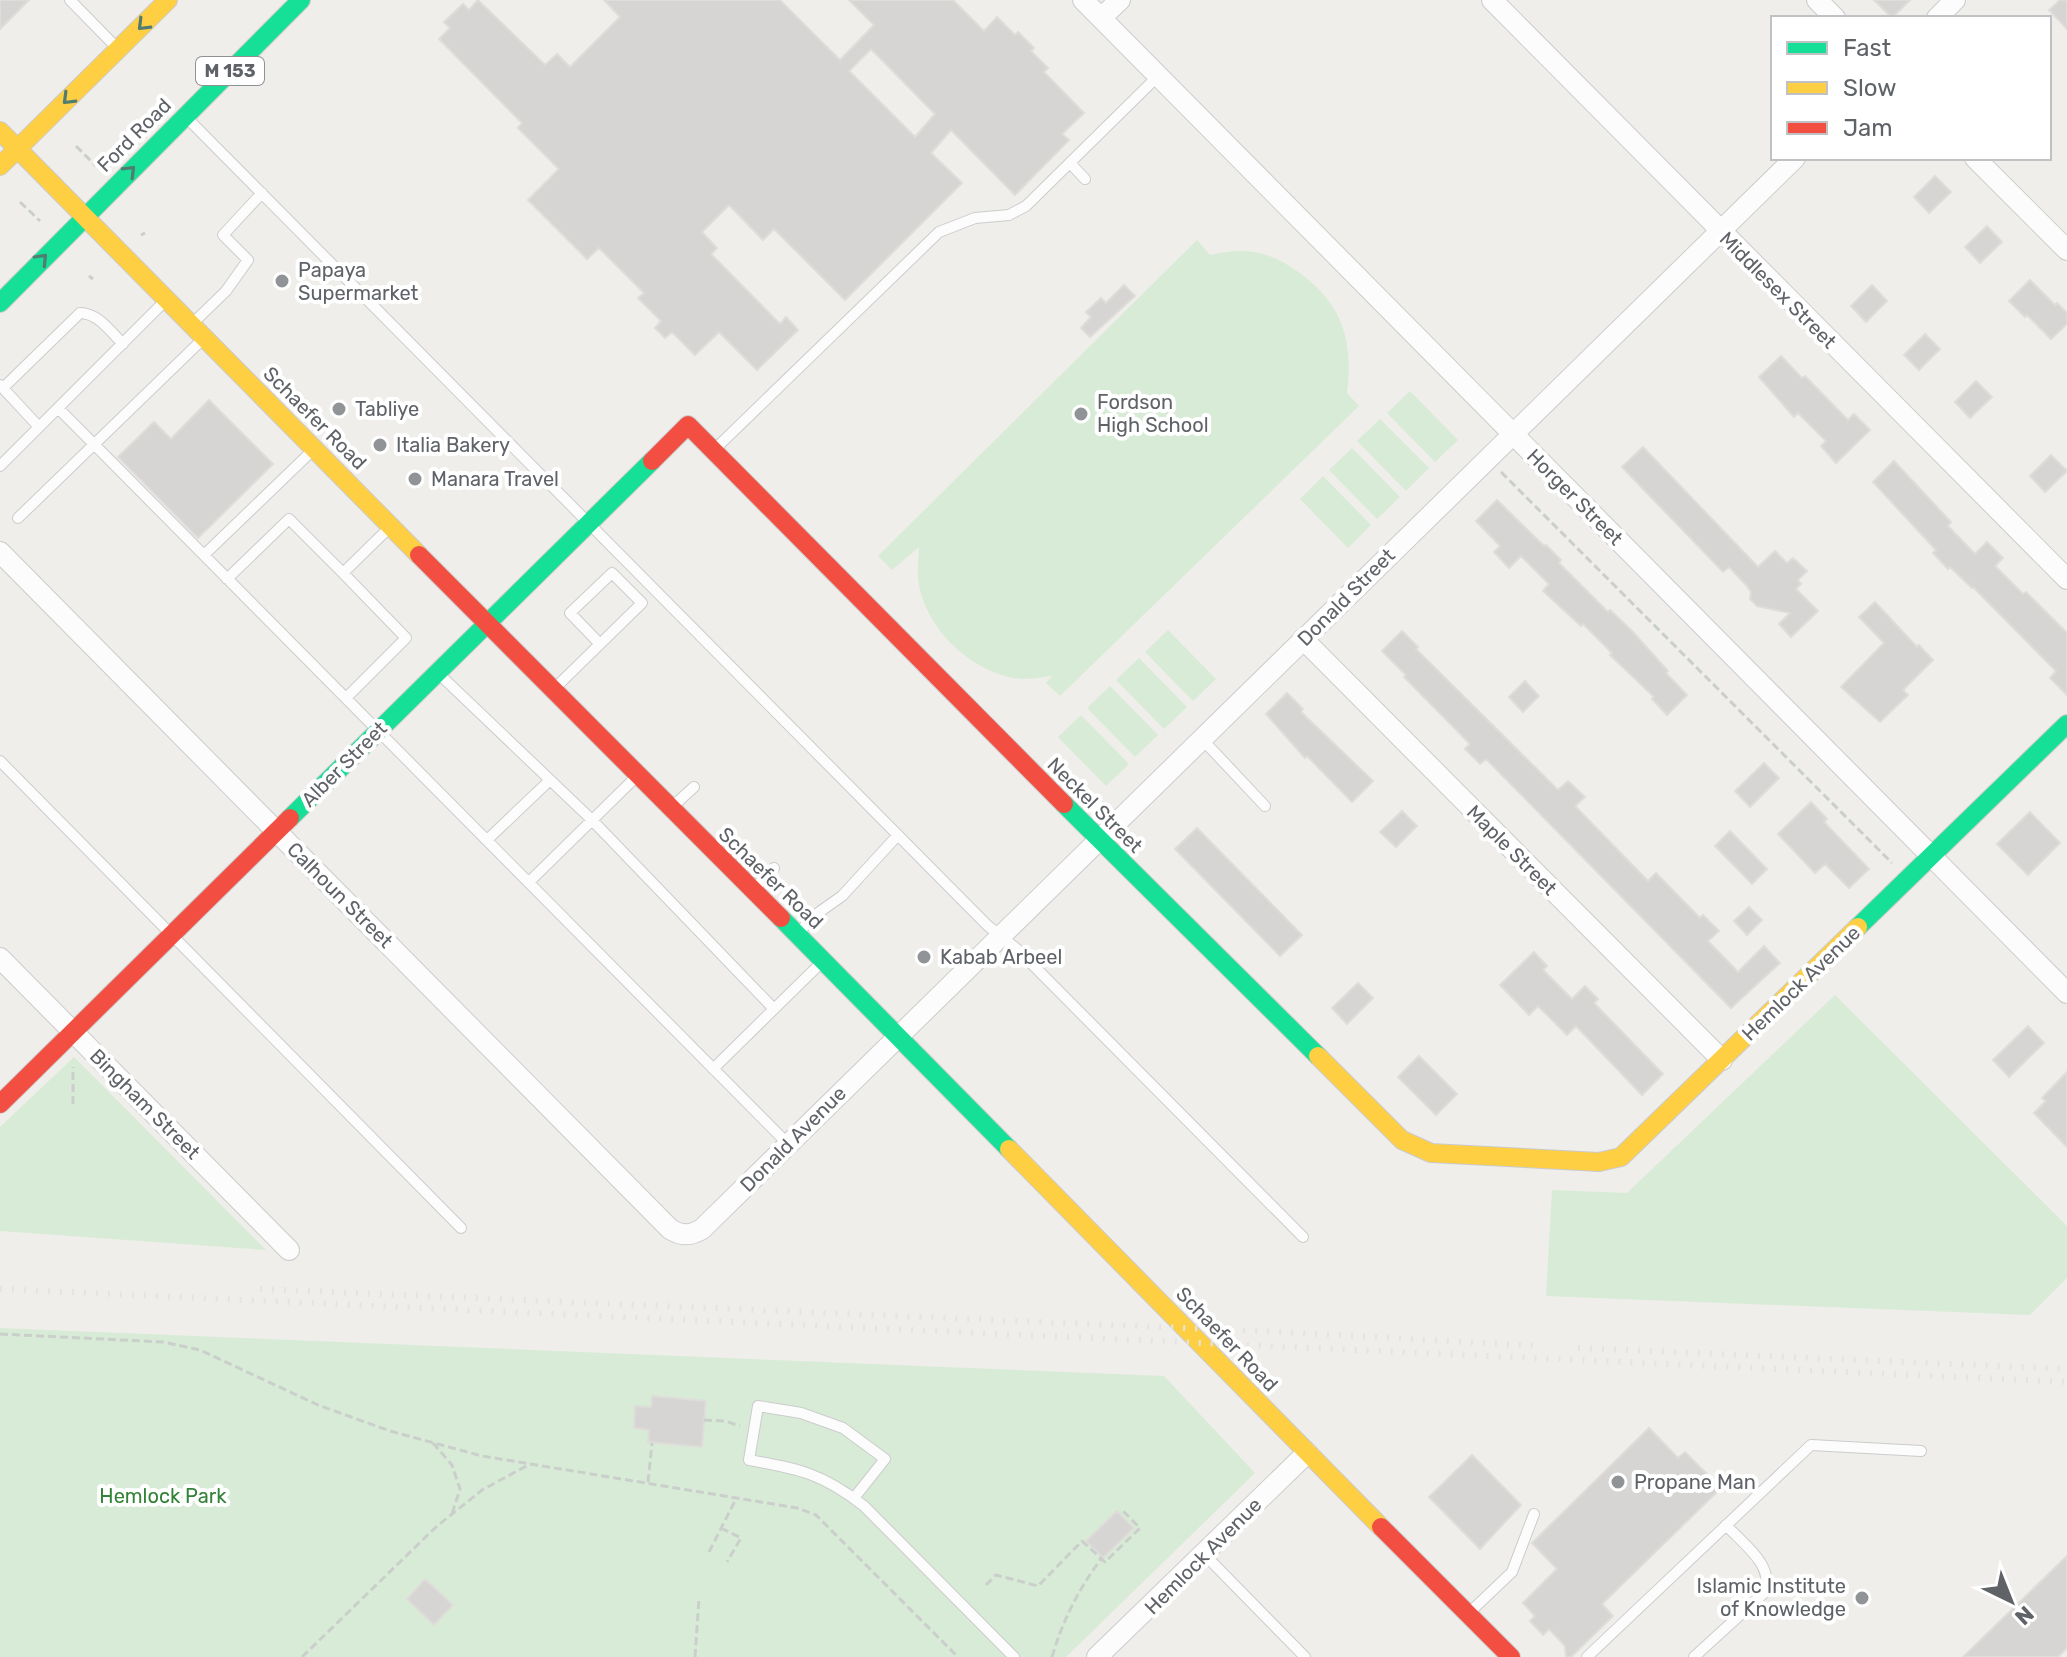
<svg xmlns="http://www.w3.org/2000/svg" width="2067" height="1657" viewBox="0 0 2067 1657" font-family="Rubik,sans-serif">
	<rect width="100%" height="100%" fill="#efeeea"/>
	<path fill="#d8ebd6" d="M1197,240l13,15c39,-9 62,-3 94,21 40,32 49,67 43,117l12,13 -299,290 -14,-13 6,-7c-10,1 -21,3 -31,3 -49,-5 -99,-52 -103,-102 -1,-10 1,-20 1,-30l-27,23 -14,-14z
		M1410,391l48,49 -23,22 -48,-49z
		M1380,419l49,49 -23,23 -49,-50z
		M1352,448l48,49 -23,22 -48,-49z
		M1323,476l48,49 -23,23 -48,-49z
		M1168,630l48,49 -23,22 -48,-49z
		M1139,658l48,49 -23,22 -48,-49z
		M1110,686l48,49 -23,22 -48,-49z
		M1081,715l48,49 -23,22 -48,-49z
		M1835,995l232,231v52l-37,37 -484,-19 6,-106 75,3z
		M74,1057l192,193 -266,-19v-104z
		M0,1328l1164,48 91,97 -189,184h-1066z"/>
	<path fill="#d6d5d3" stroke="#deddd9" stroke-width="2" fill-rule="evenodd" d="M0,0h29l-29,29z
		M478,0l67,65 12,-11 13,13 50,-50 -16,-17h176l60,60 34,-35 -25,-25h104l31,31 13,-14 18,18 3,-3 16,16 -3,3 17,17 -4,4 40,41 -22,21 7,6 -54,55 -64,-65 -20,23 31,30 -117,117 -71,-71 -11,11 -34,-35 -27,27 15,16 -6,6 69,70 6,-7 12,13 -41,40 -38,-38 -24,23 -23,-23 -7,6 -10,-10 6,-7 -23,-23 6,-5 -45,-45 -12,11 -59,-59 31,-31 -41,-41 4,-5 -83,-84 11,-11 -6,-6 19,-18 6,6zM871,49l64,65 -20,23 -66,-66z
		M1874,0h36l-18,18z
		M2060,0h7v29l-18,-19z
		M1935,176l16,16 -22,21 -15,-16z
		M1987,226l15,16 -22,21 -15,-16z
		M2030,280l25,25 2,-2 10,10v11l-16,15 -24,-24 -2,2 -16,-16z
		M1124,285l11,11 -45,41 -9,-9 10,-11 -5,-5 15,-14 5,5z
		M1872,285l15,16 -21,21 -15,-16z
		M1925,334l15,15 -21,21 -15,-15z
		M1781,356l21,22 3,-2 43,44 6,-6 16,16 -34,33 -15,-17 5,-5 -28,-28 -4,4 -35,-40z
		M1976,381l16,16 -22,21 -15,-16z
		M209,400l64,64 -75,74 -80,-81 36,-35 17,17z
		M1643,447l115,120 17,-16 12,12 6,-5 14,13 -9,9 3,4 -5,5 22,22 -27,26 -12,-13 11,-11 -33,-7 -7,-7 1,-7 -4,-6 -18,-19 -6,5 -101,-105z
		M2051,455l16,16 -22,21 -15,-16z
		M1894,461l57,61 -3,4 27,28 12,-12 16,16 -8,8 28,28 3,-2 41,41v62l-17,-17 6,-7 -83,-84 -1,1 -22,-21 -2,2 -15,-16 3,-3 -63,-68z
		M1497,500l47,46 2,-1 15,15 -2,3 49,49 2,-2 23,22 35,39 -2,2 21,22 -20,20 -15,-16 2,-2 -44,-42 2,-2 -29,-29 -2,2 -38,-35 6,-7 -28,-28 -12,12 -15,-16 6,-6 -24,-25z
		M1875,602l42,45 2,-2 14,15 -30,30 5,5 -28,27 -39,-35 43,-44 -25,-26z
		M1402,631l16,16 -2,2 142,141 10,-9 17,16 -10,9 73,75 8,-8 44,45 3,-3 16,16 -11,10 30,31 26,-26 16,17 -49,45 -245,-249 -6,5 -15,-15 5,-5 -66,-67 2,-2 -24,-24z
		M1525,681l14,15 -16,16 -14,-15z
		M1287,693l16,16 -2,3 72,69 -21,21 -45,-46 -2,2 -39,-44z
		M1764,763l15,15 -29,29 -15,-16z
		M1811,802l16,17 -3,3 45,47 -20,19 -24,-24 -10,9 -37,-39z
		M1402,811l15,15 -21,21 -16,-15z
		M2030,812l30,31 -32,32 -31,-31z
		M1197,828l105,107 -22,21 -105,-107z
		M1730,831l37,38 -15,15 -37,-38z
		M1749,907l13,13 -15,15 -13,-14z
		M1534,952l13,14 -4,4 29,29 13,-13 13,13 -4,4 69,71 -21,21 -66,-69 -9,9 -29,-29 -9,9 -29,-30z
		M1358,983l15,15 -26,26 -15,-16z
		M2028,1026l16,17 -35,34 -16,-17z
		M1419,1056l38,38 -21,21 -38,-38z
		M2067,1072v75l-33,-34 12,-12 -4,-3z
		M652,1396l54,5 -4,46 -54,-5 1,-12 -15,-2 1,-22 16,1z
		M1649,1428l29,30 7,-6 36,36 -119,116 11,12 -42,41h-5l-1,-11 -16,-17 -6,6 -13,-14 5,-5 -12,-13 34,-34 -25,-26z
		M1472,1455l49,50 -41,44 -51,-52z
		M1117,1511l17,17 -31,30 -17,-17z
		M2067,1556v92l-9,9h-95z
		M425,1579l28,26 -19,20 -27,-26z"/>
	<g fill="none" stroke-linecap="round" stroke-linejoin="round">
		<g stroke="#cbcccc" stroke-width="12">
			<path id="lane" d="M70,0l47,48
				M186,117l801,808 31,25 285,287
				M1070,163l15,16
				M193,323l33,-32 22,-31 -25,-25 39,-42
				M0,385l39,42
				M3,388l77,-75c18,0 31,19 43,31
				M58,408l730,736
				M715,449l224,-217 36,-14 34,-3 17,-9 132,-130
				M0,466l165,-165
				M18,518l186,-180
				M204,555l109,-105
				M227,579l62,-60 54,54
				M438,673l153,146 183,190 49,-48
				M554,689l88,-86 -30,-30 -42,40 30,31
				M346,698l60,-60 -63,-65 47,-46
				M1202,739l63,67
				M0,761l461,467
				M672,807l22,-20
				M487,840l63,-60
				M529,882l107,-105
				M753,890l21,-22
				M800,931l18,-18 24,-17 56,-61
				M713,1069l61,-60
				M854,1498l31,-39 -42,-31 -42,-15 -43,-7 -9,54c50,9 73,13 115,46l150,151
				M1204,1554l101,103
				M1470,1612l42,-40 22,-58
				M1587,1657l224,-212 110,6
				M1694,1657l70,-64c12,-27 -21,-49 -38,-68"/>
		</g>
		<g stroke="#cbcccc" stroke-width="22">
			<path id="street" d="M1083,0l984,993
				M1492,0l575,579
				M1817,0l18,18
				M1101,18l19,-18
				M1937,18l18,-18
				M1975,158l92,92
				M0,552l670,677c11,7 21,7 32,0 363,-358 730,-712 1093,-1071
				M1303,639l419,421
				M0,958l289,292
				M1097,1657l210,-204"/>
		</g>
		<g stroke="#cacacb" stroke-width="20">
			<path id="fast" d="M0,303l301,-303
				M1064,804l254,252
				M290,818l362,-357
				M781,918l228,231
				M1858,927l209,-203"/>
		</g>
		<g stroke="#cacacb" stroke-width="20">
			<path id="slow" d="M0,131l419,424
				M0,166l168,-166
				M1318,1056l84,84 29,13 168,9 22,-5 237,-230
				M1009,1149l372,378"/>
		</g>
		<g stroke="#cacacb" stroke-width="20">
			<path id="jam" d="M652,461l36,-36 376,379
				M419,555l362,363
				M0,1104l290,-286
				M1381,1527l130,130"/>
		</g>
		<path stroke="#cacfcc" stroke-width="3" stroke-dasharray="8 4" stroke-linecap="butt" d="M76,146l20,20
			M20,202l20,19
			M141,235l4,-2
			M89,276l4,3
			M1501,472l391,391
			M73,1104v-37
			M0,1334l163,8 37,8 118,55 72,26 92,25 315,52 19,7 142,142
			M704,1420l21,1 15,5
			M433,1443l19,22 8,24 -8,25
			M648,1482l4,-39
			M721,1528l20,10 -14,24
			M709,1552l28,-55
			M986,1585l10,-10 42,11 44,-45 23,21 35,-34 -19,-19
			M302,1657l134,-130 46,-37 48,-26
			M695,1657l4,-59
			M1052,1657c11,-37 26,-67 49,-98"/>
		<use href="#lane" stroke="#fdfcfc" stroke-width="10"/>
		<use href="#street" stroke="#fdfcfc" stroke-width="20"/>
		<use href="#fast" stroke="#16e098" stroke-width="18"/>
		<use href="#slow" stroke="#ffcf43" stroke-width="18"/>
		<use href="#jam" stroke="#f24e42" stroke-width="18"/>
		<path stroke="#e4e4e4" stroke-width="6" stroke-dasharray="2 10" stroke-linecap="butt" d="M0,1289l2067,93
			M260,1289l1042,44 236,13
			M1578,1348l489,21"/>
	</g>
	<defs><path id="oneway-chevron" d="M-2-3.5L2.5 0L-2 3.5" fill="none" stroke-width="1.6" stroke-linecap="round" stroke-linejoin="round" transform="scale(2)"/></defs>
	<g stroke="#507c72">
		<use href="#oneway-chevron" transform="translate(143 25) rotate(135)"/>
		<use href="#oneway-chevron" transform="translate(68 99) rotate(135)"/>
		<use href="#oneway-chevron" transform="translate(130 171) rotate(-45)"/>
		<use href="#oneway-chevron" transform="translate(42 259) rotate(-46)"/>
	</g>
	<g fill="#919496" stroke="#fff" stroke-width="3">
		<circle cx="282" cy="281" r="8"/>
		<circle cx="339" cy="409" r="8"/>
		<circle cx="1081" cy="414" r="8"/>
		<circle cx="380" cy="445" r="8"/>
		<circle cx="415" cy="479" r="8"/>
		<circle cx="924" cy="957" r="8"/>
		<circle cx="1618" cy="1482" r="8"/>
		<circle cx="1862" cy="1598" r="8"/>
	</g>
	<g text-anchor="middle" stroke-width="8" stroke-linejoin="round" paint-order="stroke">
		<rect fill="#fff" stroke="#8f9295" stroke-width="2" x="196" y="57" width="68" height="28" rx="6"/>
		<g font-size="18" font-weight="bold" fill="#5f6368">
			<text x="230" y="77">M 153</text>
		</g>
		<g font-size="20" fill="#5f6368" stroke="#fff">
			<text transform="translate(134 135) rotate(-45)" y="7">Ford Road</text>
			<text transform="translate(1778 290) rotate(45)" y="7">Middlesex Street</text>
			<text transform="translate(315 418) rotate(45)" y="7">Schaefer Road</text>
			<text transform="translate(1575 497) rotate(45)" y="7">Horger Street</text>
			<text transform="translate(1346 597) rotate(-45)" y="7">Donald Street</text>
			<text transform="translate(344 764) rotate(-45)" y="7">Alber Street</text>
			<text transform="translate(1095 805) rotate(45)" y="7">Neckel Street</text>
			<text transform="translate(1512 850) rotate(45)" y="7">Maple Street</text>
			<text transform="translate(771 878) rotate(44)" y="7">Schaefer Road</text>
			<text transform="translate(340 895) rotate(45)" y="7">Calhoun Street</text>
			<text transform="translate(1801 983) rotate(-44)" y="7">Hemlock Avenue</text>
			<text transform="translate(145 1104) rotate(45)" y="7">Bingham Street</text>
			<text transform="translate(793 1139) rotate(-45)" y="7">Donald Avenue</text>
			<text transform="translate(1227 1339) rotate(46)" y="7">Schaefer Road</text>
			<text transform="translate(1203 1556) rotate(-45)" y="7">Hemlock Avenue</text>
		</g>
		<g font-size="20" fill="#5f6368" stroke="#fff" text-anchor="start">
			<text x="298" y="277">Papaya<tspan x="298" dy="23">Supermarket</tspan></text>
			<text x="1097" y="409">Fordson<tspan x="1097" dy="23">High School</tspan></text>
			<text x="355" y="416">Tabliye</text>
			<text x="396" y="452">Italia Bakery</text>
			<text x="431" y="486">Manara Travel</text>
			<text x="940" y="964">Kabab Arbeel</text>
			<text x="1634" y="1489">Propane Man</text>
			<text x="1846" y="1593" text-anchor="end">Islamic Institute<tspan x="1846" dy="23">of Knowledge</tspan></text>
		</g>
		<g font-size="20" fill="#348238" stroke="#fff">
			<text x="163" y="1503">Hemlock Park</text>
		</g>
	</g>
	<rect x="1771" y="16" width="280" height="144" fill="#ffffff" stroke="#bfc1c3" stroke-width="2"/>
	<rect x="1787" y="42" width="40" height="12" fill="#16e098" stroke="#bfc1c3" stroke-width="2"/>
	<text x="1843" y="56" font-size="24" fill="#5f6368">Fast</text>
	<rect x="1787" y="82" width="40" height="12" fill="#ffcf43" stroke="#bfc1c3" stroke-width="2"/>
	<text x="1843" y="96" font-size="24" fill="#5f6368">Slow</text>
	<rect x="1787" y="122" width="40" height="12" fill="#f24e42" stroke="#bfc1c3" stroke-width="2"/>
	<text x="1843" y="136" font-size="24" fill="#5f6368">Jam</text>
	<g transform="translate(2011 1601) rotate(137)" stroke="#ffffff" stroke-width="6" paint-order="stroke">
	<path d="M0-6L14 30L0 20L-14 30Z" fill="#5f6368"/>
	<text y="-12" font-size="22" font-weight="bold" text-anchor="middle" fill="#5f6368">N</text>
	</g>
</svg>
